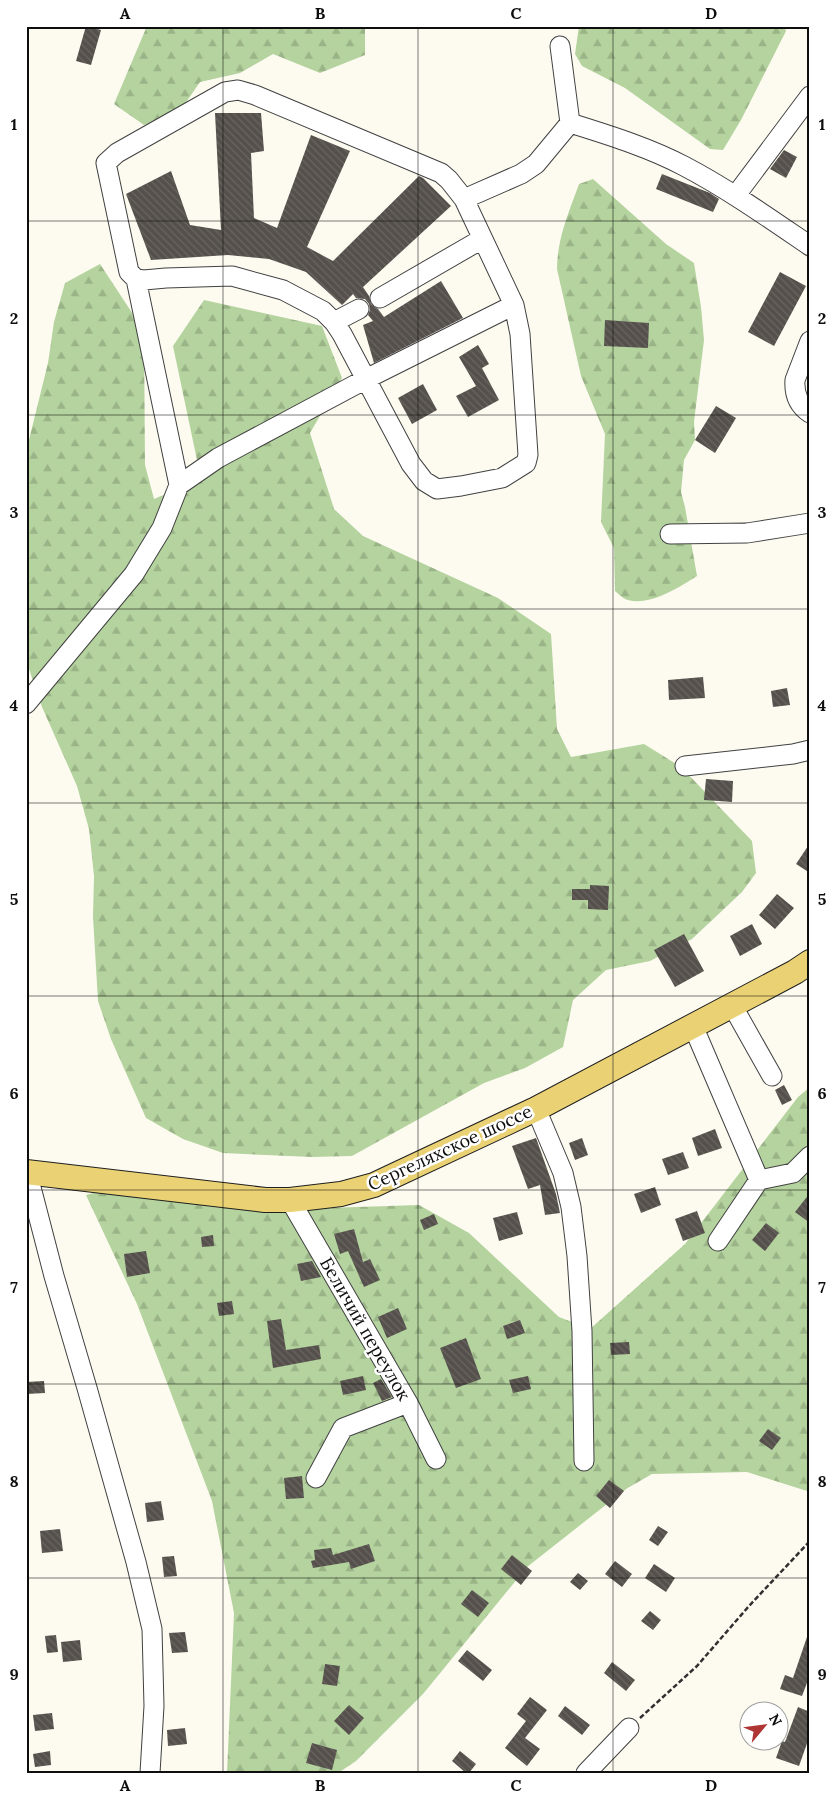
<svg xmlns="http://www.w3.org/2000/svg" width="836" height="1799" viewBox="0 0 836 1799" font-family="Lora,serif">
	<defs>
		<pattern id="forest-firs" width="22" height="20" patternUnits="userSpaceOnUse" patternTransform="scale(1.25)"><rect width="22" height="20" fill="#b4d39e"/><path d="M5 1l3.5 6h-7zM16 11l3.5 6h-7z" fill="#9ab487"/></pattern>
		<pattern id="building-back-hatch" width="6" height="6" patternUnits="userSpaceOnUse" patternTransform="scale(1.25)"><rect width="6" height="6" fill="#55504b"/><path d="M-1 5l2 2M0 0l6 6M5-1l2 2" fill="none" stroke="#696561"/></pattern>
	</defs>
	<rect width="100%" height="100%" fill="#fdfbf0"/>
	<path fill="url(#forest-firs)" d="M147,26h218v29l-45,18 -47,-19 -33,19 -40,9 -22,32 -34,11 -30,-21z
		M579,26h205l2,5 -45,89 -18,30 -13,-1 -85,-61 -43,-22 -7,-12z
		M593,179l73,65 28,19 7,44 3,33 -10,82 1,18 -11,20 -3,32 4,15 12,69c-19,12 -47,30 -69,24 -5,-1 -9,-6 -13,-9l-1,-43 -13,-26 4,-88 -24,-58 -24,-107c0,-30 12,-57 22,-85z
		M100,264l44,67 1,134 9,34 47,-20 -28,-133 31,-46 118,26 20,52 -32,55 24,76 29,27 135,62 53,36 6,95 14,28 73,-13 37,23 71,74 4,32 -14,19 -50,47 -42,22 -44,9 -33,30 -10,47 -38,21 -41,15 -132,73 -40,1 -89,-4 -40,-14 -37,-21 -35,-79 -13,-38 -5,-84 1,-41 -5,-47 -12,-43 -35,-79 -13,-38 -3,-51v-166l22,-89 6,-41 11,-39z
		M810,1087v402l-3,2 -60,-19 -95,2 -26,15 -99,78 -104,127 -67,67 -18,12h-111l7,-160 -22,-112 -75,-197 -51,-109 30,-8 149,23 154,-5 50,28 90,84 31,12 95,-85 113,-147z"/>
	<path fill="url(#building-back-hatch)" d="M86,26l15,4 -10,35 -15,-4z
		M215,113h46l3,38 -13,2 3,65 23,10 34,-93 39,16 -43,96 26,14 86,-85 4,2 28,28 -88,81 6,9 2,8 7,5 6,8 57,-36 22,37 -89,45 -11,-38 10,-4 -5,-6 2,-5 -1,-6 -4,-5 -9,-1 -3,-4 -11,11 -36,-33 -37,-13 -41,-4 -77,5 -25,-66 45,-23 19,54 31,5z
		M784,150l13,7 -11,21 -16,-9z
		M662,174l48,19 9,6 -6,13 -57,-23z
		M780,272l26,14 -32,60 -26,-14z
		M605,320l44,3 -1,25 -44,-2z
		M478,345l11,19 -7,4 17,32 -31,17 -12,-21 20,-10 -17,-29z
		M423,384l14,26 -25,14 -14,-26z
		M716,406l20,12 -21,35 -20,-13z
		M703,677l2,21 -36,2 -1,-20z
		M787,688l3,17 -17,2 -2,-16z
		M706,779l27,2 -1,21 -28,-2z
		M810,843v30l-14,-9z
		M590,885l19,1 -1,24 -20,-1v-9h-16v-11h18z
		M777,894l17,14 -19,21 -16,-14z
		M752,924l10,20 -22,12 -10,-20z
		M684,934l20,37 -29,16 -21,-37z
		M784,1085l8,15 -10,5 -7,-15z
		M715,1129l7,19 -24,8 -6,-18z
		M536,1138l20,56 4,19 -15,2 -5,-30 -12,4 -16,-43z
		M582,1138l6,17 -13,5 -6,-17z
		M683,1152l6,16 -21,7 -6,-16z
		M655,1187l6,18 -20,8 -7,-19z
		M810,1193v30l-15,-11z
		M697,1211l8,22 -22,8 -8,-22z
		M517,1212l6,22 -24,7 -6,-23z
		M434,1214l4,10 -14,6 -4,-10z
		M766,1223l13,10 -14,18 -13,-11z
		M354,1229l9,33 7,-3 10,21 -16,7 -16,-36 -8,3 -6,-20z
		M213,1235l1,11 -12,1 -1,-10z
		M146,1251l4,22 -23,4 -3,-23z
		M312,1261l9,16 -20,4 -4,-17z
		M232,1301l2,13 -15,2 -2,-13z
		M398,1308l9,21 -20,9 -9,-21z
		M281,1319l5,31 33,-5 2,14 -48,9 -6,-47z
		M520,1320l5,13 -18,6 -4,-13z
		M466,1338l15,41 -25,9 -16,-40z
		M629,1342l1,12 -19,1 -1,-12z
		M363,1376l3,14 -23,5 -3,-14z
		M528,1376l3,13 -18,4 -4,-13z
		M381,1379l11,18 -10,4 -9,-18z
		M44,1381l1,12 -19,1v-12z
		M768,1429l13,9 -9,12 -13,-9z
		M302,1476l2,22 -18,1 -2,-21z
		M609,1480l15,11 -14,17 -14,-12z
		M161,1501l3,19 -17,2 -2,-19z
		M658,1526l10,6 -10,14 -9,-6z
		M60,1529l3,22 -21,2 -2,-22z
		M369,1544l6,17 -24,8 -2,-7 -36,6 -2,-7 4,-1 -1,-10 17,-2 2,7z
		M512,1555l20,16 -11,14 -20,-16z
		M174,1556l3,20 -13,1 -2,-20z
		M615,1561l17,13 -10,13 -17,-13z
		M654,1564l21,14 -9,14 -21,-14z
		M578,1573l10,8 -8,9 -10,-8z
		M472,1590l17,13 -11,14 -17,-13z
		M650,1611l11,9 -8,10 -12,-9z
		M185,1632l3,20 -16,1 -3,-20z
		M808,1634h2v41l-8,21 -22,-7 5,-14 8,3z
		M56,1635l2,17 -11,1 -2,-17z
		M80,1640l2,20 -19,2 -2,-20z
		M467,1650l25,20 -9,11 -25,-20z
		M612,1662l23,18 -9,11 -22,-18z
		M325,1664l15,2 -3,20 -15,-2z
		M530,1697l17,13 -22,28 15,11 -13,17 -22,-18 21,-27 -9,-7z
		M349,1705l15,13 -15,17 -15,-14z
		M565,1706l25,19 -8,10 -24,-19z
		M798,1707l12,5v23l-11,31 -23,-8 6,-17 3,1z
		M52,1713l2,16 -19,2 -2,-16z
		M185,1728l2,16 -19,2 -1,-16z
		M312,1743l25,7 -5,20 -26,-7z
		M50,1751l1,14 -16,2 -2,-13z
		M460,1751l16,13 -7,9h-3l-14,-12z"/>
	<g fill="none" stroke-linecap="round" stroke-linejoin="round">
		<g stroke="#414141" stroke-width="21">
			<path id="minor" d="M560,46l10,77c38,12 78,24 114,43 44,23 85,52 126,80
				M736,195l74,-99
				M464,199l-15,-19 -8,-7 -186,-78 -17,-5 -13,2 -108,61 -11,10 23,109 7,7 8,1 22,-2 66,-2 51,14 40,21 11,11 8,12 69,130 13,17 13,8 24,-3 41,-8 24,-15 2,-8 -8,-121 -6,-29 -50,-106 57,-25 15,-10 34,-41
				M136,279l43,206
				M380,298l102,-59
				M334,322l25,-13
				M810,341l-15,39c-1,14 3,25 15,33
				M670,534l77,-1 63,-10
				M26,704l108,-130 28,-46 17,-43 39,-27 148,-79 148,-74
				M685,766l108,-12 17,-4
				M732,1005l40,71
				M693,1026l66,154
				M536,1109l27,64 8,34 6,49 5,75 2,130
				M27,1172l27,104 33,112 49,174 16,67 2,77 -4,67
				M290,1200l118,203 28,56
				M718,1241l41,-61 34,-7 17,-17
				M316,1478l27,-50 65,-25
				M586,1773l43,-45"/>
		</g>
		<g stroke="#1f1f1f" stroke-width="26">
			<path id="major" d="M26,1172l239,28h25l51,-6 33,-9 162,-76 259,-137 15,-10"/>
		</g>
		<path stroke="#303030" stroke-width="2.5" stroke-dasharray="5 2.5" stroke-linecap="butt" d="M640,1718l57,-52 52,-60 61,-65"/>
		<use href="#minor" stroke="#fff" stroke-width="19"/>
		<use href="#major" stroke="#ead274" stroke-width="24"/>
	</g>
	<path fill="none" stroke="#0e0e0e" stroke-width="1" stroke-opacity="0.55" d="M223,26v1747M418,26v1747M613,26v1747M26,221h784M26,415h784M26,609h784M26,803h784M26,996h784M26,1190h784M26,1384h784M26,1578h784"/>
	<g text-anchor="middle" stroke-width="5" stroke-linejoin="round" paint-order="stroke">
		<g font-size="18" fill="#0e0e0e" stroke="#fff">
			<text transform="translate(450 1148) rotate(-25)" y="6">Сергеляхское шоссе</text>
			<text transform="translate(365 1329) rotate(60)" y="6">Беличий переулок</text>
		</g>
	</g>
	<rect width="836" height="1799" fill="none" stroke="#ffffff" stroke-width="55"/>
	<g transform="translate(764 1726) rotate(61)"><circle r="24" fill="#ffffff" stroke="#9f9f9f"/>
	<path d="M0-4L9 19L0 12L-9 19Z" fill="#af3535"/>
	<text y="-8" font-size="14" font-weight="bold" text-anchor="middle" fill="#0e0e0e">N</text>
	</g>
	<rect x="28" y="28" width="780" height="1744" fill="none" stroke="#0e0e0e" stroke-width="2"/>
	<g font-size="16" text-anchor="middle" font-weight="bold" fill="#0e0e0e">
		<text x="125" y="19">A</text>
		<text x="320" y="19">B</text>
		<text x="516" y="19">C</text>
		<text x="711" y="19">D</text>
		<text x="14" y="130">1</text>
		<text x="822" y="130">1</text>
		<text x="14" y="324">2</text>
		<text x="822" y="324">2</text>
		<text x="14" y="518">3</text>
		<text x="822" y="518">3</text>
		<text x="14" y="711">4</text>
		<text x="822" y="711">4</text>
		<text x="14" y="905">5</text>
		<text x="822" y="905">5</text>
		<text x="14" y="1099">6</text>
		<text x="822" y="1099">6</text>
		<text x="14" y="1293">7</text>
		<text x="822" y="1293">7</text>
		<text x="14" y="1487">8</text>
		<text x="822" y="1487">8</text>
		<text x="14" y="1680">9</text>
		<text x="822" y="1680">9</text>
		<text x="125" y="1791">A</text>
		<text x="320" y="1791">B</text>
		<text x="516" y="1791">C</text>
		<text x="711" y="1791">D</text>
	</g>
</svg>
